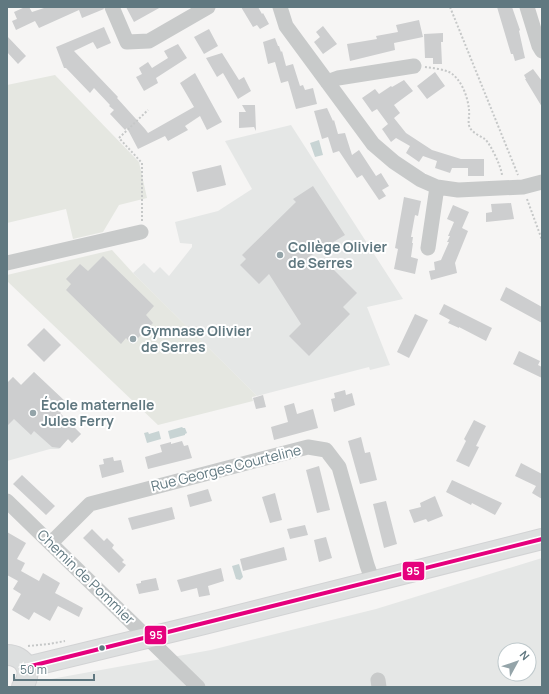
<svg xmlns="http://www.w3.org/2000/svg" width="549" height="694" viewBox="0 0 549 694" font-family="Manrope,sans-serif">
	<rect width="100%" height="100%" fill="#f6f5f4"/>
	<path fill="#e5e7e6" fill-rule="evenodd" d="M291,125l112,174 -36,8 23,58 -20,5 -1,-3 -112,29 -124,-123 11,-10 10,10 6,-6 9,9 23,-29v-3l-12,-1 -5,-21 43,-11 34,-22 -27,-48z
		M34,372l34,32 -17,17h17l13,13 -9,9 -4,-4 -9,10h-9l-43,12v-78l6,-6 8,8z
		M542,558v129h-535l204,-37 165,-41zM505,650h24v24h-24z"/>
	<path fill="#e5e7e1" d="M55,75l84,87 8,36 -28,7 -16,27 -30,7 -7,-30 -59,14v-138z
		M112,250l21,23 124,123 -5,1 1,4 -95,24 -151,-144v-6z"/>
	<path fill="#c8d4d4" d="M319,140l4,15 -8,2 -5,-14z
		M182,427l1,1h2l2,5 -2,1v1l-15,4 -2,-8z
		M159,431l2,8 -14,4 -3,-10 4,-1 1,2z
		M239,564l4,13 -3,3 -4,-1 -4,-13z"/>
	<path fill="#cdcecf" d="M25,7h4l3,5 15,-5h56l1,2 -22,9 -3,-8 -40,18 -4,-7 -19,9 -4,-9 5,-2 -3,-7z
		M126,7h35l-27,15z
		M241,7h17l4,7 1,-1 6,11 -9,5 -3,-4 -4,2z
		M497,7h15l8,23 -1,1 6,27 -10,3 -2,-7h-2z
		M419,20l4,17 -29,6 1,7 -45,11 -3,-17 30,-5 -1,-3 22,-4 -2,-7z
		M323,26l14,18 -14,10 -9,-12 6,-5 -4,-5z
		M104,27l7,16 -14,6 -4,-7 -19,9 44,46 -1,1 28,31 3,4 46,-26 -14,-24 15,-10 27,49 -15,8 -7,-14 -15,10 3,4 -20,11 -3,-5 -27,13 -11,-21 -2,2 -15,-16 4,-4 -5,-4 1,-1 -16,-17 -4,5 -24,-25h-2l-8,-21z
		M209,29l9,17 -14,8 -10,-17z
		M443,33v9h-2l1,22h-9v-6h-8l-1,-24z
		M7,36l19,20 -8,8 -11,-12z
		M275,38l3,8h1l2,6 1,-1 4,15 7,-2 7,22 3,-1 2,5 8,-2 4,16 -21,5 -8,-28 -7,2 -6,-21 -7,2 -5,-22z
		M178,44l9,14 -31,20 2,5 -14,8 -8,-14 6,-3 -3,-6 9,-6 4,6 16,-10 -4,-7z
		M222,53l17,27 5,-3 7,14 -13,8 -15,-26 -6,4 -11,-19z
		M533,69l9,12v26l-17,-28h1l-2,-4z
		M435,72l10,14 -18,13 -10,-13z
		M404,80l9,11 -19,14 6,8 -6,5 12,15 26,17 29,9h23v17h-16v-8h-16l-2,5 -15,-5 2,-7 -14,-5 -4,6 -13,-9 4,-7 -14,-8 -5,4 -9,-13 6,-5 -11,-15 -5,3 -10,-14 13,-9 4,5 12,-8 1,1z
		M242,105h13l1,26 -2,-4 -15,1v-16h7z
		M327,108l6,13 1,-1 4,14 7,-1 7,22 7,-5 17,26 5,-3 8,13 -7,4 4,6 -7,4 -17,-25 -5,3 -18,-27 -6,2 -5,-16 -6,2 -8,-28z
		M221,165l5,20 -29,7 -5,-20z
		M313,186l32,49 -35,21 12,14 6,-6 29,29 -14,14 7,7 -41,42 -20,-20 12,-12 -32,-50 -10,10 -19,-19 6,-6 -4,-4 54,-53 -3,-3z
		M404,197l17,4 -3,15 -3,-1 -4,22h2l-1,6h1l-2,14 7,2 -3,15 -21,-5 4,-20 -3,-1z
		M511,203l3,16 -28,3v-9l6,-1 -1,-8z
		M453,205l16,7 -7,16 6,3 -13,32 2,10 -26,7 -2,-9 6,-1 -1,-8 7,-2 8,-18h-2l3,-6h-2l6,-14 -7,-3z
		M103,256l51,50 -8,9 7,8 -21,21 -6,-6 -5,6 -55,-54 5,-6 -5,-5 14,-15 8,7z
		M506,287l36,20v16l-42,-23z
		M444,304l48,24 -6,13 -27,-14v1l-11,-5 2,-3 -11,-6z
		M415,314l13,6 -19,38 -12,-6z
		M44,328l17,17 -17,17 -17,-17z
		M519,351l21,10 -2,4 4,2v11l-29,-14z
		M34,372l34,32 -8,9 21,21 -9,9 -4,-4 -8,9 -8,-1 -18,-16 -3,4 -17,-16 -7,7v-43l6,-6 8,8z
		M345,390l1,5 6,-2 3,12 -21,7 -3,-13 4,-1 -1,-5z
		M263,395l3,12 -10,2 -3,-11z
		M294,403l3,11 16,-5 5,19 -44,12 -3,-13 17,-5 -4,-16z
		M474,420l12,6 -10,20 3,1 -10,20 -13,-6 10,-20 -2,-2z
		M361,437l4,16 5,-1 7,28 -17,4 -12,-43z
		M182,441l2,5 4,-1 4,13 -44,11 -3,-12 17,-5 -2,-7 11,-3v2z
		M113,457l1,4 7,-1 3,12 -22,6 -3,-13 5,-1 -1,-5z
		M521,463l21,11v25l-10,-6 4,-7 -21,-10z
		M319,466l11,44 -13,3 -11,-43z
		M22,475l33,31 -9,9 -33,-31z
		M452,480l50,23 -7,12 -23,-12 -1,2 -25,-13z
		M208,489l4,12 -22,6 -3,-12z
		M275,493l7,27 -12,3 -8,-26z
		M435,496l8,20 -15,6 -2,-3 -12,4 -5,-13 12,-3 -1,-4z
		M386,501l11,43 -13,4 -11,-44z
		M172,507l3,12 -43,11 -4,-12z
		M305,525l3,10 -18,4 -3,-10z
		M92,529l12,12 3,-3 7,7 -2,3 12,12 -2,2 4,3 -7,8 -36,-35z
		M7,532l19,11 -9,16 8,4 -4,8 18,10 4,-8 17,10 -5,10 28,15 -4,9 -21,-11 -8,15 -16,-9 -5,8 -17,-10 9,-16 -8,-5 5,-8 -11,-6z
		M326,537l6,21 -13,4 -5,-22z
		M284,547l3,13 -44,11 -3,-12z
		M221,568l3,13 -16,5 2,9 -11,2 -2,-9 -16,4 -4,-12z
		M156,578l3,12 -20,4 -3,-10 5,-1v-2z"/>
	<g fill="none" stroke-linecap="round" stroke-linejoin="round">
		<g stroke="#d2d3d4" stroke-width="22">
			<path id="major" d="M7,655c18,0 27,18 15,32
				M27,667l177,-43 338,-85"/>
		</g>
		<path stroke="#c6c8c8" stroke-width="2" stroke-dasharray="2 2" stroke-linecap="butt" d="M450,7l68,168
			M425,67c8,1 17,2 24,5 12,6 19,25 20,38 1,5 -2,12 1,18 3,5 10,8 15,11 6,6 16,27 17,36
			M527,199l15,41
			M142,221v-58l-23,-25 29,-28
			M28,646l21,-2 16,-3"/>
		<path stroke="#c8caca" stroke-width="15" d="M112,7l15,35 22,-1 59,-34
			M280,7l6,19 87,118 21,18 27,18 16,7 21,3 65,-3 19,-5
			M527,7l12,39 3,5
			M327,82l11,-4 76,-12
			M428,248l9,-61
			M7,263l134,-31
			M7,501l191,186
			M51,543l39,-39 218,-57 18,3 13,17 28,98 6,17
			M378,680l1,7"/>
		<use href="#major" stroke="#dddfdf" stroke-width="20"/>
		<g stroke="#fff" stroke-width="7">
			<path id="bus-1" d="M27,667l515,-128"/>
		</g>
		<use href="#bus-1" stroke="#e5007d" stroke-width="4"/>
	</g>
	<g fill="#94a4a9" stroke="#fff" stroke-width="1.5">
		<circle cx="280" cy="255" r="4"/>
		<circle cx="133" cy="339" r="4"/>
		<circle cx="33" cy="413" r="4"/>
	</g>
	<circle fill="#607880" stroke="#fff" stroke-width="1.5" cx="102" cy="648" r="3.5"/>
	<g text-anchor="middle" stroke-width="4" stroke-linejoin="round" paint-order="stroke">
		<g font-size="14" font-weight="bold" fill="#607880" stroke="#fff" text-anchor="start">
			<text x="288" y="252">Collège Olivier<tspan x="288" dy="16">de Serres</tspan></text>
			<text x="141" y="336">Gymnase Olivier<tspan x="141" dy="16">de Serres</tspan></text>
			<text x="41" y="410">École maternelle<tspan x="41" dy="16">Jules Ferry</tspan></text>
		</g>
		<g font-size="14" fill="#607880" stroke="#fff">
			<text transform="translate(226 468) rotate(-14)" y="5">Rue Georges Courteline</text>
			<text transform="translate(86 577) rotate(44)" y="5">Chemin de Pommier</text>
		</g>
	</g>
	<g stroke="#fff" stroke-width="1.5">
		<rect x="402" y="561" width="23" height="20" rx="4" fill="#e5007d"/>
		<rect x="144" y="625" width="23" height="20" rx="4" fill="#e5007d"/>
	</g>
	<g font-size="11" text-anchor="middle" font-weight="bold" fill="#fff">
		<text x="413" y="575">95</text>
		<text x="156" y="639">95</text>
	</g>
	<rect width="549" height="694" fill="none" stroke="#607880" stroke-width="16"/>
	<g transform="translate(517 662) rotate(50)"><circle r="19" fill="#ffffff" stroke="#bfc9cc"/>
	<path d="M0-3L7 15L0 10L-7 15Z" fill="#94a4a9"/>
	<text y="-6" font-size="11" font-weight="bold" text-anchor="middle" fill="#607880">N</text>
	</g>
	<path d="M14 674v6h80v-6" fill="none" stroke="#607880" stroke-width="2"/>
	<text x="20" y="674" font-size="12" fill="#607880" stroke="#ffffff" stroke-width="3" paint-order="stroke">50 m</text>
</svg>
